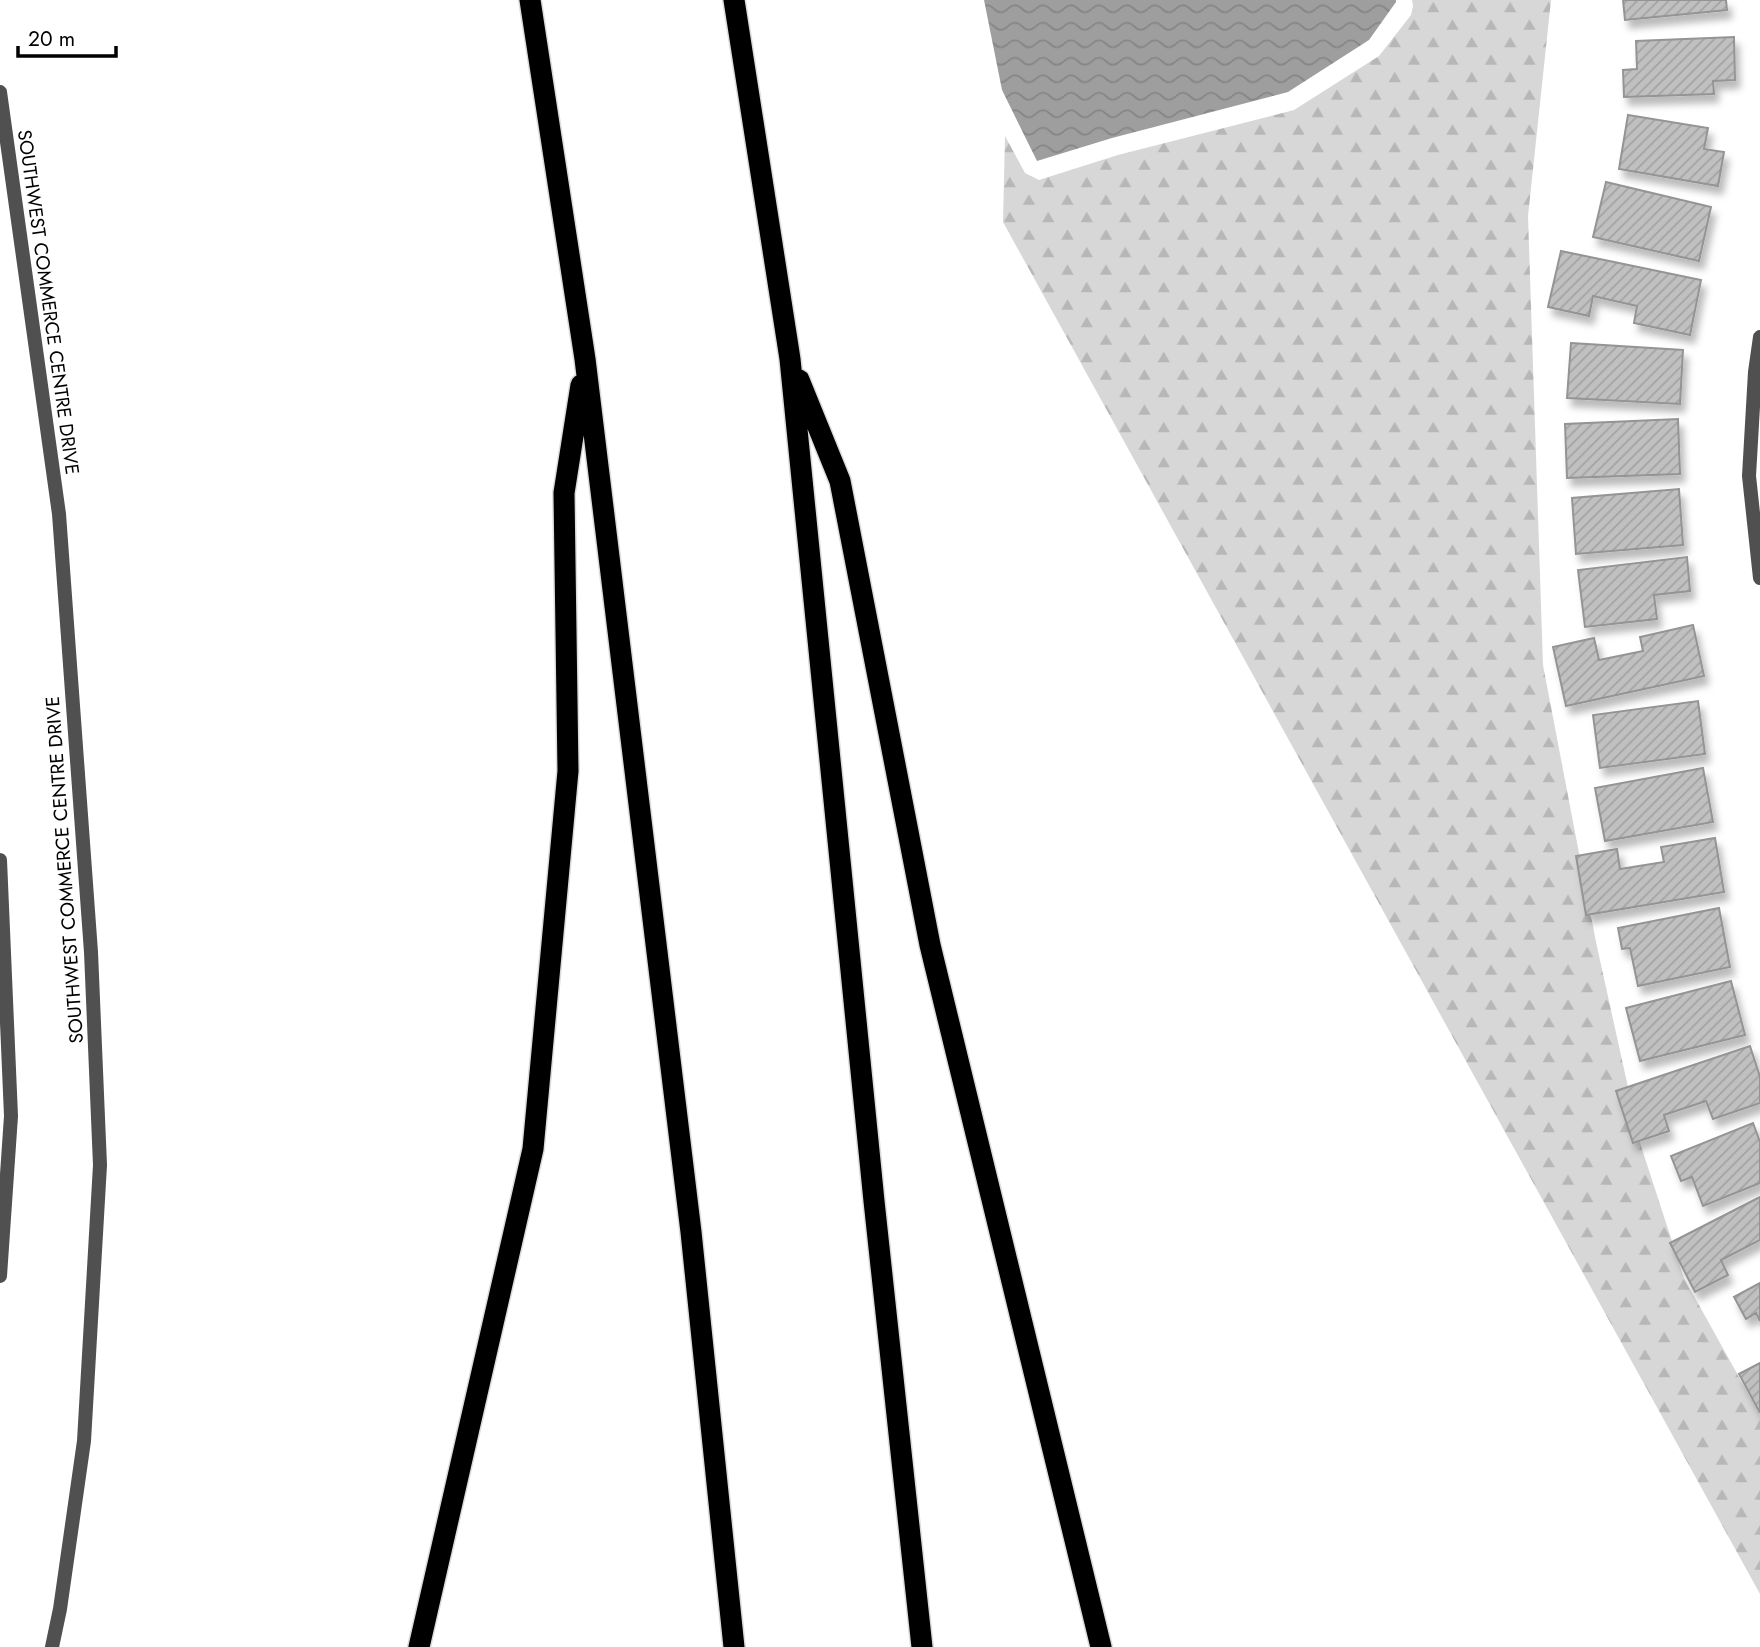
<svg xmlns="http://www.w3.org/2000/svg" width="1760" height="1647" viewBox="0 0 1760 1647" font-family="Jost,sans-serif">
	<defs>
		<pattern id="forest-firs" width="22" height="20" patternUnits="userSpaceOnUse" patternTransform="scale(1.75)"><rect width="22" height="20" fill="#d7d7d7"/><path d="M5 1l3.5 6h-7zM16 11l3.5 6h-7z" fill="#b7b7b7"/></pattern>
		<pattern id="water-waves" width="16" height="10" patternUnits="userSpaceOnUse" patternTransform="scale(1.75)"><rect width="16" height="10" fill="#9e9e9e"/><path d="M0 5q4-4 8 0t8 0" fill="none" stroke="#868686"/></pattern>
		<pattern id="building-hatch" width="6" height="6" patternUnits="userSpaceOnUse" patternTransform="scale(1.75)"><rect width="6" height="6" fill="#c0c0c0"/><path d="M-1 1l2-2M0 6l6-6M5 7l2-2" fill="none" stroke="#a3a3a3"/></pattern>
		<filter id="shadow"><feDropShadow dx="4.5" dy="8" stdDeviation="3.5" flood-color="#0004"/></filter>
	</defs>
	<rect width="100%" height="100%" fill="#fff"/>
	<path fill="url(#forest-firs)" d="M1412,0h139l-23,216 15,449 53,277 45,204 43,132 76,137v179l-757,-1372 2,-86 20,37 14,7 79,-25 176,-45 85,-54 32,-41 2,-9z"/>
	<path fill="url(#water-waves)" d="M984,0h412v2l-27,38 -81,52 -176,46 -75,23 -35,-71z"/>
	<path fill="url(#building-hatch)" stroke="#949494" stroke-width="2" filter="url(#shadow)" d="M1623,0h103l1,10 -102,10z
		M1734,37l1,43 -22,1 1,13 -90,3 -1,-27 14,-1 -1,-28z
		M1628,115l80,13 -4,21 20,3 -6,34 -99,-17z
		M1606,182l105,25 -12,54 -106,-24z
		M1561,251l140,29 -11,55 -56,-12 3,-17 -44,-10 -4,20 -41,-9z
		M1571,343l112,7 -3,54 -113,-6z
		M1678,419l2,55 -113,4 -2,-54z
		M1679,489l4,56 -107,9 -4,-56z
		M1687,557l3,34 -36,4 3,24 -72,8 -7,-57z
		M1693,625l11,51 -138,30 -13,-59 41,-9 5,22 44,-9 -3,-14z
		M1698,701l7,53 -105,14 -7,-53z
		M1703,768l10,54 -108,19 -10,-53z
		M1715,838l9,54 -138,23 -10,-59 41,-7 3,20 44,-7 -3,-15z
		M1719,908l11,59 -92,19 -8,-38 -8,1 -4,-21z
		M1731,981l14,54 -105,26 -14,-53z
		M1750,1046l10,31v26l-47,16 -7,-18 -42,14 5,16 -36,12 -17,-52z
		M1753,1123l7,19v41l-57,23 -11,-29 -11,4 -10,-25z
		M1760,1197v43l-39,20 7,15 -33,17 -25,-49z
		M1760,1283v38l-4,-8 -10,6 -12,-22z
		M1760,1363v50l-21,-39z"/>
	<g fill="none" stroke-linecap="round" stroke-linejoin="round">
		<g stroke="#dbdbdb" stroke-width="24">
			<path id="motorway" d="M530,0l55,359 106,873 43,415
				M734,0l56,359 84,842 48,446
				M799,380l41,101 90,464 171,702
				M419,1647l114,-498 35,-378 -4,-278 17,-108"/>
		</g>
		<path stroke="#505050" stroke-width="14" d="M1760,337l-5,35 -6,104 11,102"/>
		<path stroke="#505050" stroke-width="14" d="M0,92l59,422 32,438 9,213 -16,276 -24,168 -8,38
			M0,860l11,256 -11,160"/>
		<use href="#motorway" stroke="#000" stroke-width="21"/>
	</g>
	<g text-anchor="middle" stroke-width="7" stroke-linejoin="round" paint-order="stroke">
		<g font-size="19" fill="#000" stroke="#fff">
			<text transform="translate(49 302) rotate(82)" y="7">SOUTHWEST COMMERCE CENTRE DRIVE</text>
			<text transform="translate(64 870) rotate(-94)" y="7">SOUTHWEST COMMERCE CENTRE DRIVE</text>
		</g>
	</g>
	<path d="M18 46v10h98v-10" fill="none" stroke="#000000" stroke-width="3.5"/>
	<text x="28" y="46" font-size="21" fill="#000000" stroke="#ffffff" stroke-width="5" paint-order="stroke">20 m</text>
</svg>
